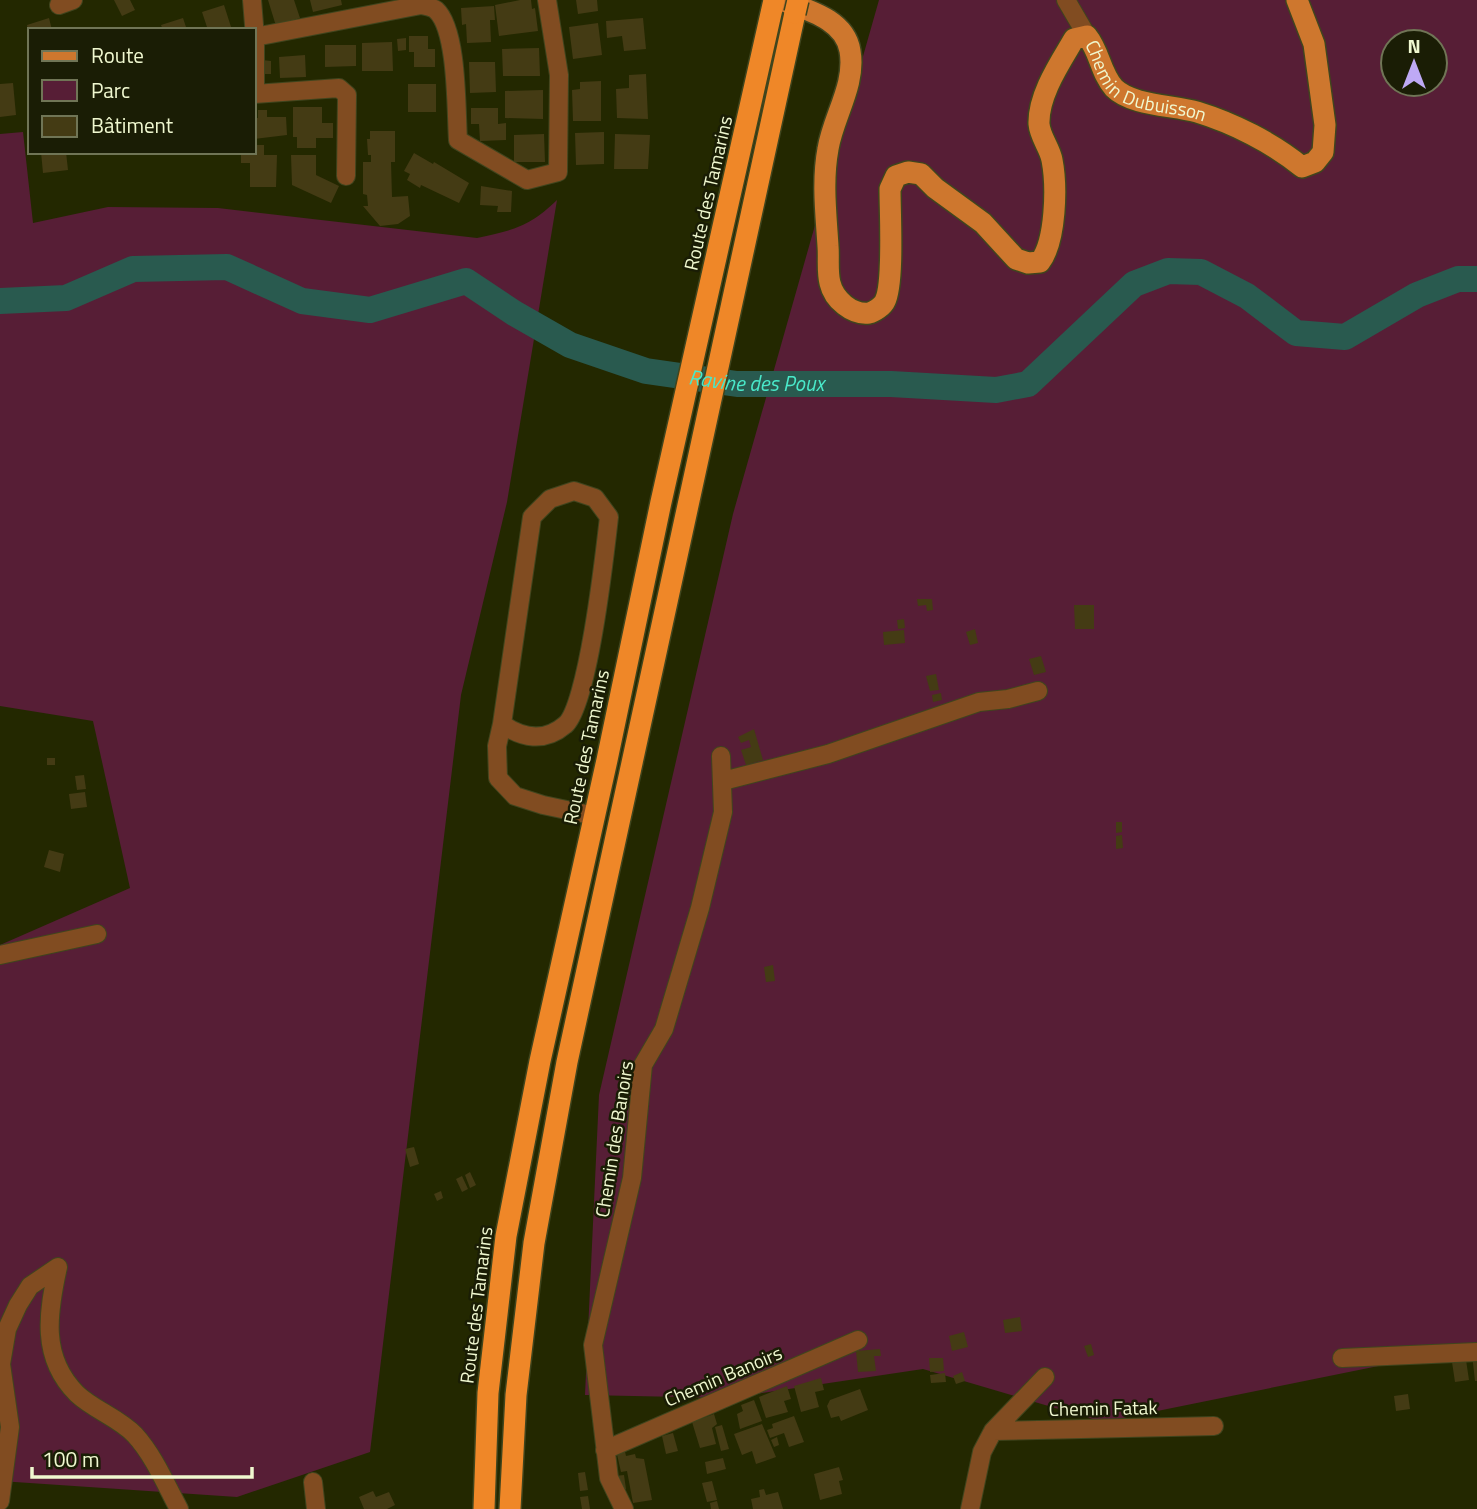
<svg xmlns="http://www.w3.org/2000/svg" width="1477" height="1509" viewBox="0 0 1477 1509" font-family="'Titillium Web',sans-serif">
	<rect width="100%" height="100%" fill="#232800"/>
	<path fill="#571e36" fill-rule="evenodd" d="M879,0h598v1346l-374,76 -180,-53 -194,29 -144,-3 14,-300 134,-581zM1393,42h42v42h-42z
		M23,132l10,91 75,-16 110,1 259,30c37,-8 52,-11 80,-38l-50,302 -46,193 -91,757 -133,45 -237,-16v-536l130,-57 -37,-167 -93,-15v-572z"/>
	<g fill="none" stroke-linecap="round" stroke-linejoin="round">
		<path stroke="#295a4f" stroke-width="26" id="s1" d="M0,301l66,-3 67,-29 94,-2 75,34 68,9 96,-29 48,32 56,32 76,26 91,13h154l105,6 32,-6 106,-100 34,-13 33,1 46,24 49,37 49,4 72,-42 41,-16h19"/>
	</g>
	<path fill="#443b14" d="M114,0h16l5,10 -13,6z
		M268,0h26l6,18 -24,8z
		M310,0h31l1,5 -29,7z
		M520,0h11l1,9 3,-1 3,23 -39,5 -4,-31z
		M576,0h21l1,11 -20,3z
		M224,5l8,25h-24l-6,-18z
		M494,6l1,14h-5l1,22 -24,1 -1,-19 -4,1 -1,-17z
		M49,18l3,12h-24l-1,-5z
		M183,18l4,12h-24l-2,-5z
		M643,18l3,31 -22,2 -2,-15 -15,2 -1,-17z
		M598,23l4,32 -29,4 -4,-32z
		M409,36h19v13h7v18h-21v-15h-5z
		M406,38v12l-8,1 -1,-12z
		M392,42l1,29h-31v-28z
		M325,45h31v21l-31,1z
		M539,48l1,28h-37l-1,-27z
		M305,55l1,22 -26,1 -1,-21z
		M262,60l9,1v13h-9z
		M469,62h26l1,30 -26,1z
		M646,74l2,45 -31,-1 -1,-29 13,-1v-13z
		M601,81v40h-28l-1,-31 8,-1v-7z
		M13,83l3,32 -16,2v-33z
		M408,84h28v28h-28z
		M543,90v29l-38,-1v-27z
		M293,107h29v16h11v15h-17v10h-19v-11h-4z
		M471,108h27v16l8,-1v17l-26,1 -1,-17h-8z
		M258,110h9v7h19l1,18 -33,4v-21h4z
		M370,131h25v31h-4l1,35 16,-1 2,20 -12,8 -18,2 -17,-20h5l-1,-11 -4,-1v-32h8v-7h-3l-1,-16h3z
		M604,132v32l-28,1 -1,-32z
		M544,134l1,28h-31v-27z
		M615,134l35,1 -2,34h-34z
		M254,145h10v10h13l-1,32h-26v-24h-9v-11h13z
		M41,152h25l2,18 -25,3z
		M414,153l19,11 1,-2 35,21 -10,20 -38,-18 -1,3 -13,-8 3,-6 -6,-3z
		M291,155h25v20l23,11 -8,17 -39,-18z
		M481,186l31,5 -1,21h-14l1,-6 -18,-1z
		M917,599h15l1,11 -6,1 -1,-6 -8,1z
		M1074,605h20v24h-19z
		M904,619l1,9 -7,1 -1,-9z
		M975,629l3,14 -8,2 -4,-13z
		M904,630l1,13 -21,2 -1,-13z
		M1041,656l5,16 -12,3 -5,-16z
		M936,674l3,16 -9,1 -4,-15z
		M941,693l1,7 -9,2 -1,-7z
		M754,729l9,31 -17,5 -5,-15 10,-3 -2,-7 -8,3 -3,-6z
		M47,758h8v7h-8z
		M84,775l2,14 -9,1 -2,-14z
		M85,792l2,15 -16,2 -2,-15z
		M1116,822h6v10l-6,1z
		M1122,835l1,13 -7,1v-13z
		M49,850l15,4 -4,18 -16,-5z
		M773,965l2,16 -9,1 -2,-15z
		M414,1147l5,17 -9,3 -5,-18z
		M470,1172l6,13 -6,3 -5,-13z
		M462,1176l6,13 -6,3 -6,-13z
		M441,1191l2,7 -6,3 -3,-7z
		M1020,1317l2,14 -17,2 -2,-13z
		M964,1332l4,15 -16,4 -3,-15z
		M1091,1344l3,11 -6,2 -4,-11z
		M880,1349l1,7h-7l2,15 -18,1 -2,-21z
		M1472,1354h5v27h-2z
		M929,1358h14l1,13 -14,1z
		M1466,1360l3,20 -14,2 -3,-20z
		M962,1372l3,9 -9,3 -3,-8z
		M945,1373l1,9 -15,1 -1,-8z
		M821,1378l3,12 -9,2 4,15 -18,5 -7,-26z
		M787,1386l4,13 -7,2 4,11 -22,6 -7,-21z
		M860,1389l8,21 -27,11 -2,-5 -8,2 -4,-12 3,-6z
		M1408,1394l2,15 -14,2 -2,-15z
		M754,1400l8,21 -22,8 -3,-15 6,-3 -2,-6z
		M714,1414l3,10 -5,4 4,16 -16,4 -8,-26z
		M794,1416l10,26 -15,5 -5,-14 -14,5 -3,-8 6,-2 -1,-4z
		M762,1424l14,33 -20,7 -4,-13 -10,4 -8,-21z
		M722,1425l7,24 -8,2 -6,-24z
		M673,1433l5,18 -12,3 -4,-18z
		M777,1437l2,8 -5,2 -3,-7z
		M624,1447l2,9 9,-2 1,4 8,1 8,41 -19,3 -6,-32 -6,1 -5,-22z
		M723,1458l3,11 -19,5 -2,-12z
		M839,1467l4,13 -4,1 3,13 -22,6 -6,-26z
		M585,1472l3,18 -8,1 -2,-18z
		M624,1475l2,14 -9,2 -2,-15z
		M712,1481l5,19 -10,2 -5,-19z
		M764,1489l2,6 12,-3 5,17h-30l-2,-10 9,-2 -1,-7z
		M373,1491l3,6 13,-5 6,13 -8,4h-23l-5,-12z
		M588,1496l2,13h-8l-2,-12z
		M717,1501l2,8h-8l-1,-6z"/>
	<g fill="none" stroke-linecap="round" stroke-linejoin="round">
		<g stroke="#40451d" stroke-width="20">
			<path id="minor" d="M252,0l3,37 166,-32c5,1 11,2 15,5 22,20 20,101 22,130l69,40 31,-8 1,-97 -12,-75
				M1066,0l21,36
				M59,5l14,-5
				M255,37v56
				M254,94l85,-6 8,7 -1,81
				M574,491l21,7 14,19c-4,35 -21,190 -44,208 -21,18 -43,13 -63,-1l30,-207 18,-18z
				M502,724l-5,22 1,32 17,18 28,9 52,11
				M723,781l105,-27 151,-52 29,-3 30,-8
				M0,955l97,-21
				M1342,1358l135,-6
				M993,1431l221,-5
				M605,1450l253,-110
				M313,1482l3,27
				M0,1501l10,-74 -9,-63 6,-35 11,-24 12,-19 28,-19c-10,45 -18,90 19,127 17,16 42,24 58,41 19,21 31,50 44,74
				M624,1509l-15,-31 -16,-133 39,-167 11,-113 21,-36 36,-121 23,-96 -2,-56
				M970,1509l12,-57 11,-21 52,-54"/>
		</g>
		<g stroke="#40451d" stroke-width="24">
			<g id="major">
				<path id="s2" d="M781,0c26,10 64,19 69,51 6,34 -17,66 -22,98 -6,32 -2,65 0,97 1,11 -1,26 2,37 4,17 22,32 39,30 5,-1 14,-7 16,-12 9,-18 5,-88 5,-112l6,-13 12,-4 13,2 14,14 48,35 33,36 12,4 12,-1c16,-21 17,-76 12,-102 -2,-12 -12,-23 -13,-36 -1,-29 21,-61 35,-85l13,-3c13,16 13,36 27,52 18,18 60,17 83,24 36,11 76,31 105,55l13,-5 8,-10 2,-27 -11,-81 -17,-44"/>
			</g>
		</g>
		<g stroke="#40451d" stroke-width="24">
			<path id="highway" d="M484,1509l4,-116 18,-157 34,-175 67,-301 54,-258 113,-502
				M510,1509l6,-114 18,-152 33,-181 228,-1049"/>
		</g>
		<use href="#minor" stroke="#814c21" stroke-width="18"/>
		<use href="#major" stroke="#ce772e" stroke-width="21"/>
		<use href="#highway" stroke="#ef8728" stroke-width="21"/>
		<g stroke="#40451d" stroke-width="24" stroke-linecap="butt">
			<path id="highway-bridge" d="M795,13l3,-13"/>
		</g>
		<use href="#highway-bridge" stroke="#ef8728" stroke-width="21"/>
	</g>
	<g text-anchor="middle" stroke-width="5" stroke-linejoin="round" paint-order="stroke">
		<g font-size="19" fill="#f0f8d0" stroke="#1a1d05">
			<text dy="7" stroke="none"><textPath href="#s2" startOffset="1036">Chemin Dubuisson</textPath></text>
			<text transform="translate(708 193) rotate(-77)" y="7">Route des Tamarins</text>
			<text transform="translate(586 747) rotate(-78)" y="7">Route des Tamarins</text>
			<text transform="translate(614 1139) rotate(-81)" y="7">Chemin des Banoirs</text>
			<text transform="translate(476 1305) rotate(-83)" y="7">Route des Tamarins</text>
			<text transform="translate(723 1376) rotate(-23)" y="7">Chemin Banoirs</text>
			<text transform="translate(1103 1408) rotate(-1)" y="7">Chemin Fatak</text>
		</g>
		<g font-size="21" font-style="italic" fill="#4ae8c9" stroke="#1a1d05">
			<text dy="7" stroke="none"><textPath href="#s1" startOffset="798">Ravine des Poux</textPath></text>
		</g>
	</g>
	<rect x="28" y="28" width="228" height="126" fill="#1a1d05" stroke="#707556" stroke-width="2"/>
	<rect x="42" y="51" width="35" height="10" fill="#ce772e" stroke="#707556" stroke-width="2"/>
	<text x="91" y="63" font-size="21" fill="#f0f8d0">Route</text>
	<rect x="42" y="80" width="35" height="21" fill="#571e36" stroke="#707556" stroke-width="2"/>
	<text x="91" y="98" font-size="21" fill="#f0f8d0">Parc</text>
	<rect x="42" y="116" width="35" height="21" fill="#443b14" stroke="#707556" stroke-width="2"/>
	<text x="91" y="133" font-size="21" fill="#f0f8d0">Bâtiment</text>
	<g transform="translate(1414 63)"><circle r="33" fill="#1a1d05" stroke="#707556" stroke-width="2"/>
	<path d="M0-5L12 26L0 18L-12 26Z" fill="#bea9f5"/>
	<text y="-10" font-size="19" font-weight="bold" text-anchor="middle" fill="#f0f8d0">N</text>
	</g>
	<path d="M32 1467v10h220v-10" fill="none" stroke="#f0f8d0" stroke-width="3.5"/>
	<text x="42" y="1467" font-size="21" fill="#f0f8d0" stroke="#1a1d05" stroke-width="5" paint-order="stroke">100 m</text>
</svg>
